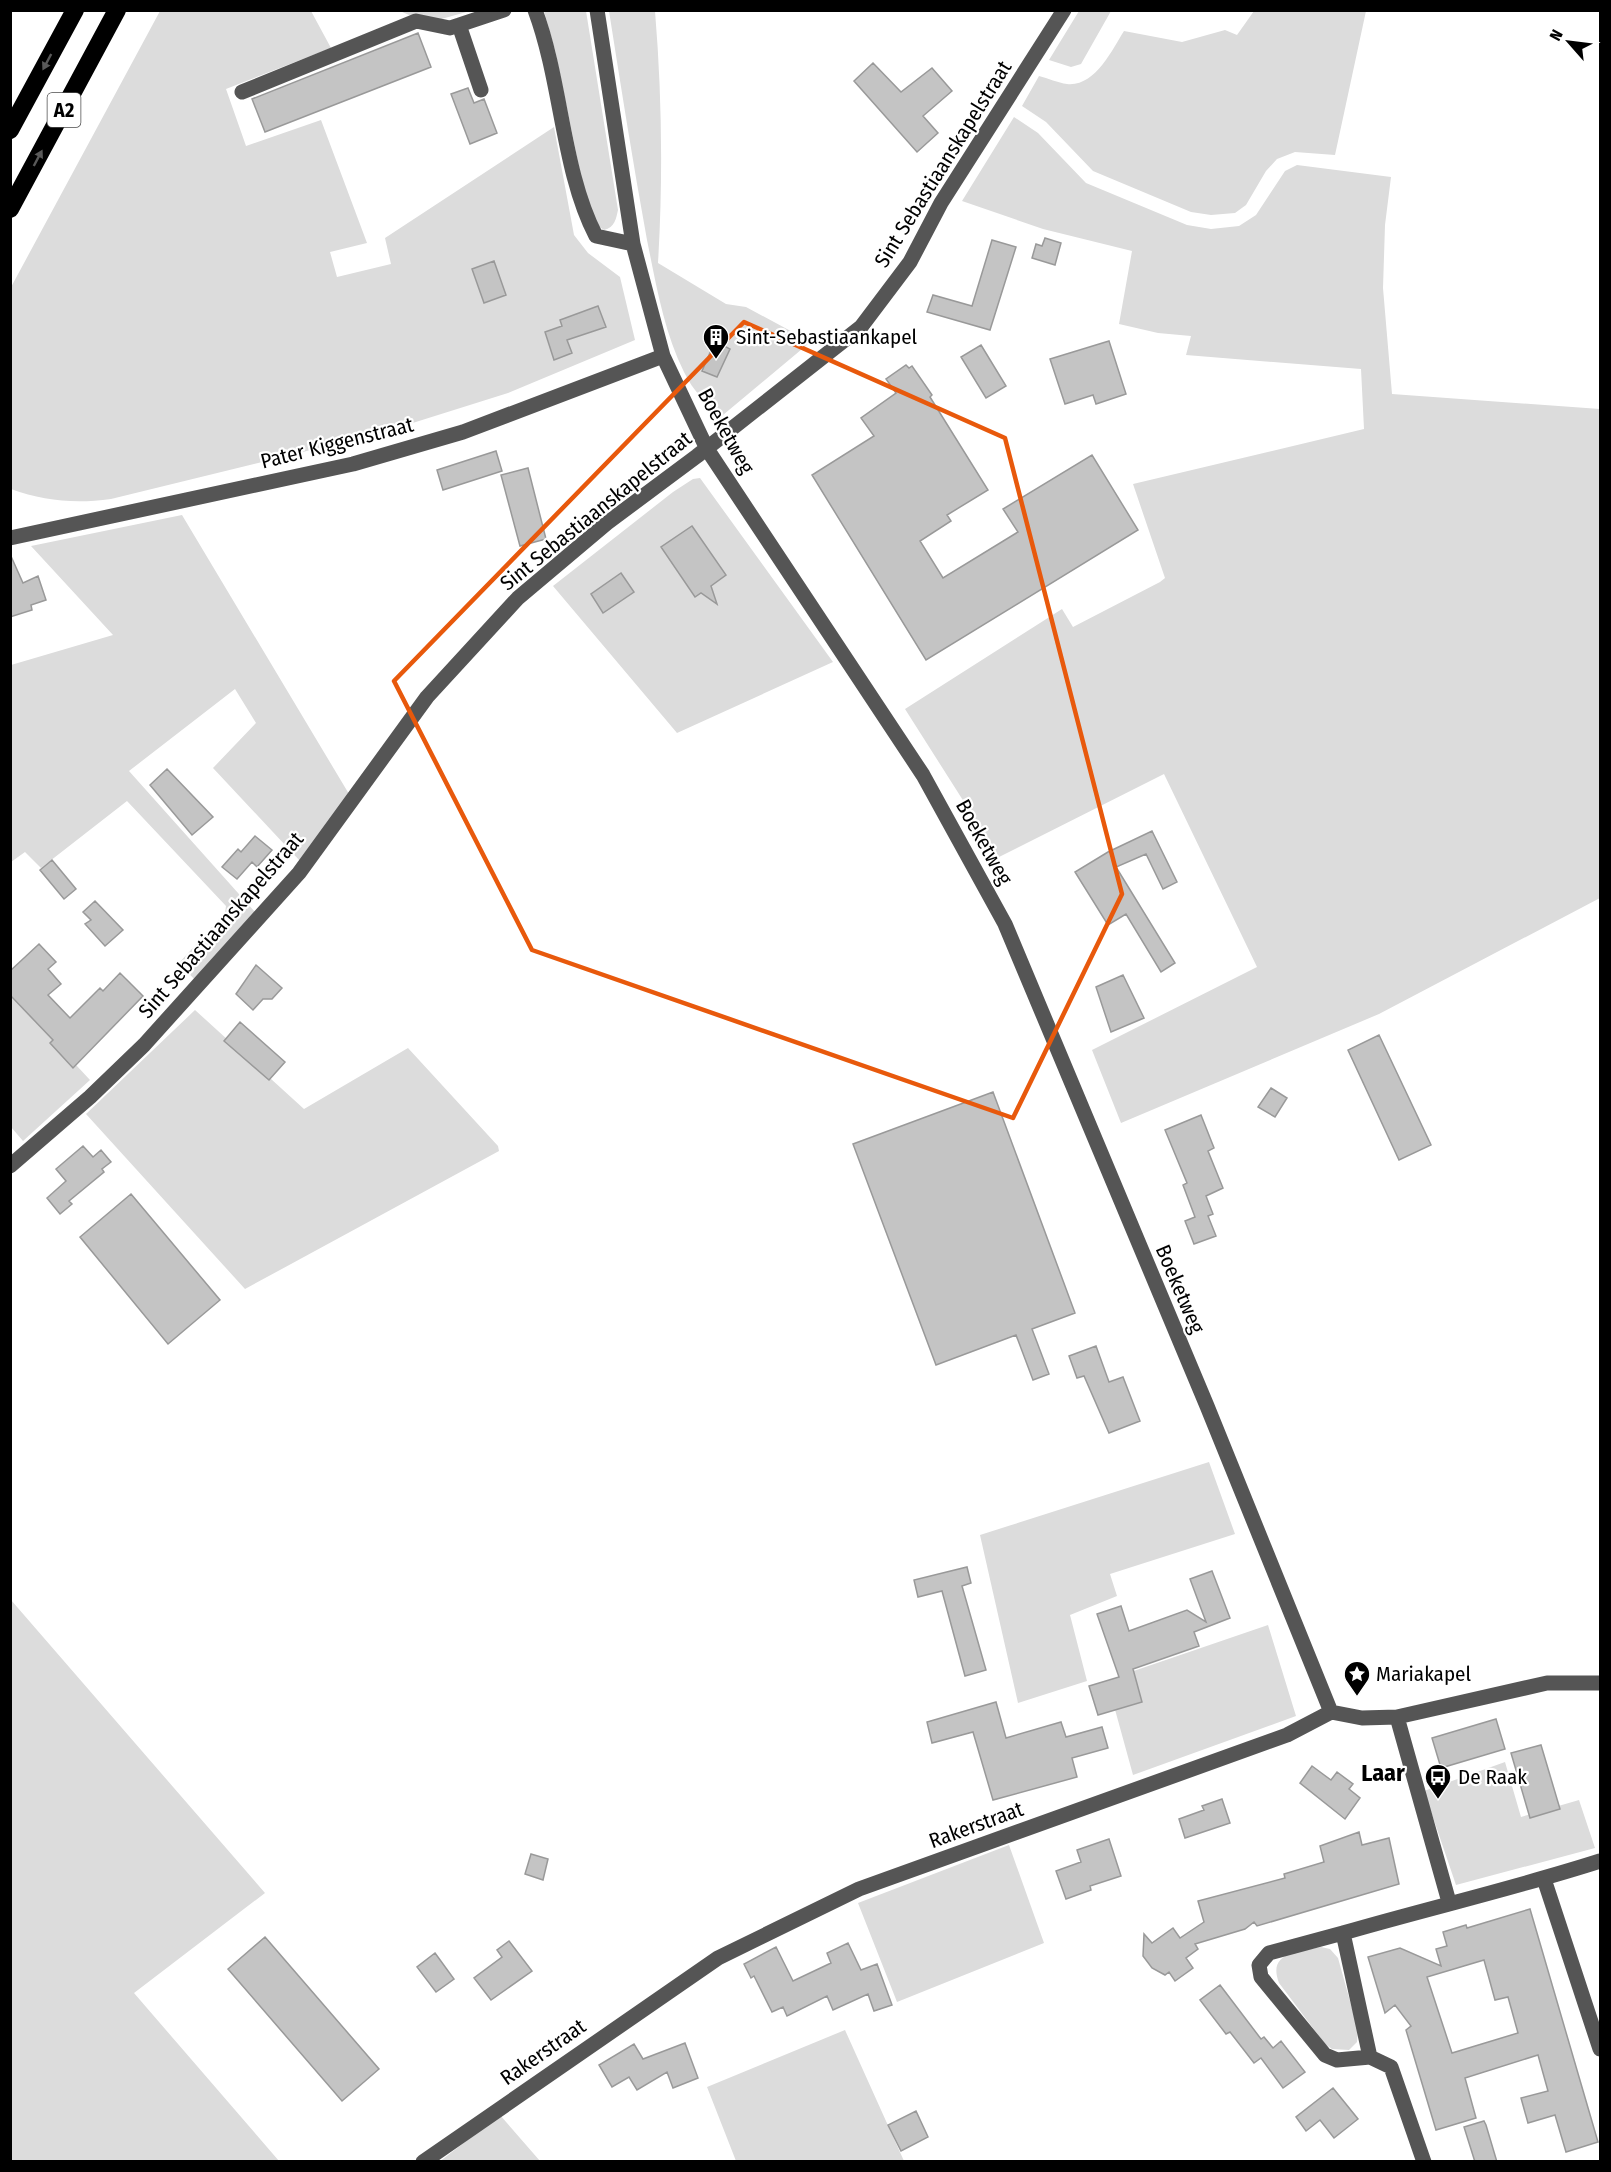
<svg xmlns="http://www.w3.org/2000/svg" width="1611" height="2172" viewBox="0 0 1611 2172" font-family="'Fira Sans Condensed',sans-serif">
	<rect width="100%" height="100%" fill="#fff"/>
	<path fill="#dcdcdc" d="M160,11h151l20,37 -105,41 20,57 75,-26 46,123 -37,9 7,25 54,-13 -6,-26 169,-111 20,108 14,18 32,24 15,63 -127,53 -124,39 -273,67c-36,5 -67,2 -100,-10l-1,-200z
		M400,11h70l-43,12z
		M544,11h42l32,199c-2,9 -3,17 -14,20l-14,-10 -35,-170z
		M609,11h46c7,84 8,168 3,252l68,41 20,3 52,28 16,4 -91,76c-17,-11 -30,-24 -39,-43 -20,-40 -28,-88 -37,-132 -14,-76 -26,-153 -38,-229z
		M1079,11h32l-30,53 -10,3 -22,-7z
		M1254,11h112l-31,144 -40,-3 -18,7 -11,12 -20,34 -11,8 -24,2 -20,-3 -98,-41 -47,-49 -24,-16 17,-30c9,2 19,7 28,8 28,3 45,-34 57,-53l58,11 43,-12 12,5z
		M1014,117l24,16 48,50 101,42 24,4 28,-3 17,-11 29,-44 12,-6 94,12 -6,48 -2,63 9,106 208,15v489l-221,116 -258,109 -29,-73 165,-83 -93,-193 -165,83 -94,-148 157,-100 11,18 87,-45 5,-4 -32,-94 231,-55 -3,-60 -175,-14 5,-19 -33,-3 -39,-9 13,-73 -89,-22 -81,-28z
		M700,478l133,184 -156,71 -124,-147 120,-94 20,-13z
		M182,515l167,279 -49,67 -87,-93 43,-45 -21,-34 -106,82 126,141 -60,68 -16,-17 46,-50 1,-7 -99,-105 -86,67 -16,-16 -14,10v-197l102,-30 -82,-89z
		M11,995l79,85 -67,61 -12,-14z
		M195,1010l109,99 104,-61 90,98 1,5 -254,138 -159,-175z
		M1209,1462l26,72 -125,40 7,22 -47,19 17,66 -69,22 -38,-168z
		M11,1600l254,293 -131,100 145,168h-268z
		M1268,1625l28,91 -163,59 -22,-80 11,-20z
		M1505,1762l16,55 58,-17 16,48 -139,37 -32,-94z
		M1009,1845l35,98 -147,59 -39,-99z
		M1321,1947l9,2 8,9 20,72 -1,12 -8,8 -17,-1 -7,-5 -46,-61c-12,-31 19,-31 42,-36z
		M845,2030l59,131h-168l-29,-74z
		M500,2115l40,46 -101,1z"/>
	<path fill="#c4c4c4" stroke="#999" stroke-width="1.5" fill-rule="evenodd" d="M418,33l13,34 -166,65 -13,-33z
		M873,63l28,29 31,-24 20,23 -29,25 15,17 -21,19 -63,-71z
		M468,88l6,15 10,-4 13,34 -27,11 -19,-50z
		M1045,238l16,5 -6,22 -23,-7 4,-14 6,2z
		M992,240l24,7 -26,83 -63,-18 6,-17 39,11z
		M494,261l12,34 -22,8 -12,-34z
		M598,306l8,21 -39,13 5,13 -18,7 -9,-28 17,-6 -2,-6z
		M715,341l15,8 -13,28 -15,-6z
		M1109,341l17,53 -30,10 -3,-9 -28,9 -15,-45z
		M981,345l25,41 -20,12 -25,-41z
		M906,365l3,3 3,-2 20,29 -2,2 58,93 -41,25 4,6 -31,20 23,37 75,-46 -15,-23 89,-54 46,75 -212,130 -114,-185 62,-39 -13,-18 35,-25 -10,-14z
		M496,451l6,20 -59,19 -6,-20z
		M528,468l18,71 -26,7 -19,-71z
		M692,526l34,49 -15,11 6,18 -16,-11 -6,4 -34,-50z
		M10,554l13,29 15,-7 8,24 -15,5 1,5 -22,7z
		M621,573l13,19 -31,21 -12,-19z
		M167,769l46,48 -21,18 -42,-50z
		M1152,831l25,51 -14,7 -17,-35 -30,13 59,96 -14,9 -35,-58 -18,11 -33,-53 33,-20z
		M255,836l17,14 -15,17 -5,-5 -15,17 -15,-12 16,-18 3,3z
		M52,860l24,29 -12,10 -24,-29z
		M95,901l28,29 -18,16 -20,-22 6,-4 -8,-8z
		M39,944l17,18 -8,7 13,15 -13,11 22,23 30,-30 3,3 17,-18 23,23 -70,72 -23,-25 3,-3 -43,-45v-24z
		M256,965l26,23 -10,11h-9l-10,11 -17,-16z
		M1123,975l21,43 -33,14 -15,-45z
		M240,1022l45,40 -16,18 -45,-39z
		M1379,1035l52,110 -32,15 -51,-110z
		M1271,1088l16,10 -12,19 -17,-10z
		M993,1092l82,221 -43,16 17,45 -16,6 -17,-45 -80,30 -83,-221z
		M1201,1115l13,33 -6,3 15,37 -17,8 7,18 -5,2 8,20 -22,8 -9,-23 10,-4 -12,-32 4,-2 -22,-53z
		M83,1146l10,11 8,-7 10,12 -9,7 2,3 -35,29 3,3 -12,10 -13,-16 19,-17 -10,-12z
		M131,1194l89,106 -52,44 -88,-107z
		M1096,1346l13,36 14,-5 17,44 -31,12 -25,-57 -7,2 -8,-22z
		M967,1567l4,16 -9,3 24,84 -21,6 -23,-85 -24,6 -4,-17z
		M1212,1571l18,47 -36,14 5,14 -66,23 9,33 -44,13 -9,-29 30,-9 -22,-63 24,-8 8,25 58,-21 19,12 -16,-43z
		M996,1702l10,36 55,-16 5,15 36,-10 6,21 -36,10 5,19 -84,23 -20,-68 -41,11 -5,-21z
		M1496,1719l9,30 -64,19 -9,-30z
		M1541,1745l19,64 -30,9 -19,-65z
		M1312,1766l19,14 6,-8 16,12 -4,5 11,9 -15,21 -45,-36z
		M1222,1799l8,24 -45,15 -6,-19 25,-9 -2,-4z
		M1359,1832l3,13 27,-7 10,46 -142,42 -3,-4 -9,7 -50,15 3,5 -12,9 7,10 -18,13 -6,-9 -4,3 -13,-7 -9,-12 1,-22 8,9 21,-15 7,10 24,-16 -6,-21 87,-23 -1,-4 40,-12 -4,-16z
		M1109,1839l12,37 -31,10 1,4 -25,9 -10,-28 25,-9 -4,-12z
		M531,1854l17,5 -5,21 -18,-6z
		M1530,1909l68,233 -32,10 -11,-37 -27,8 -7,-25 27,-7 -10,-36 -73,23 11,40 -40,12 -30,-100 5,-4 -16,-21 -10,8 -17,-56 32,-9 41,18 -5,-17 11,-3 -4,-14 23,-7 1,3zM1484,1960l11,40 13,-3 10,36 -66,20 -25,-76z
		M265,1937l114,132 -37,32 -114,-132z
		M509,1941l23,30 -41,29 -17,-22 28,-21 -5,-7z
		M848,1943l13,27 16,-6 15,41 -18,6 -6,-17 -35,16 -6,-14 -40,20 -4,-9 -11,5 -18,-36 -3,2 -7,-14 32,-17 17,34 38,-18 -4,-10z
		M435,1953l19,26 -18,13 -19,-25z
		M1220,1985l41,54 3,-2 9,11 8,-7 24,31 -22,16 -22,-30 -7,5 -24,-31 -4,2 -26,-34z
		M685,2043l13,35 -25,10 -6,-16 -30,18 -8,-13 -17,10 -13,-22 35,-21 9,15z
		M1333,2088l25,31 -24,19 -14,-18 -14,11 -10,-14z
		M916,2111l12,26 -27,14 -13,-26z
		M1484,2121l2,4 11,37h-22l-11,-35z"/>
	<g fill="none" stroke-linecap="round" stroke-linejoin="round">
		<path stroke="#555" stroke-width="15" d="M535,10c27,72 27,161 61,226l37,8
			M597,10l36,234 30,112 44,93 216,326 82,149 202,482 124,306
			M459,25l22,65
			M242,92l174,-71 34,7 54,-18
			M10,538l343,-74 110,-32 200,-76
			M10,1166l80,-69 54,-52 155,-172 128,-176 91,-99 89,-75 90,-67 164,-129 49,-65 31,-59 123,-193
			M1397,1717l52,185
			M1544,1879l56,170
			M1343,1933c86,-25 173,-45 257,-72
			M1370,2057l-27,-124 -74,20 -10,12 2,12 64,78 12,5 33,-3 21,10 33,95
			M423,2162l295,-204 141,-69 428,-154 44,-23 31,6 35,-1 150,-34h53"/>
		<path stroke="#000" stroke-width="18" d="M10,130l65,-120
			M10,209l107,-199"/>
	</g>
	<defs><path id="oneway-solid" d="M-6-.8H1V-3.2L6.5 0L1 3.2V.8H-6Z" transform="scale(1.5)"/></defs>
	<g fill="#595959">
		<use href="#oneway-solid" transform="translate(47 62) rotate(118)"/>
		<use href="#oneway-solid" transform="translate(38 158) rotate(-62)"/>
	</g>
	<path fill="none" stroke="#e8590c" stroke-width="4.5" stroke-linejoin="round" d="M744,322l261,116 117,456 -109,224 -481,-168 -138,-269z"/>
	<defs>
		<g id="building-pin" transform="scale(1.35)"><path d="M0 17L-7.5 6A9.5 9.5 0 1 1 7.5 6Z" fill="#000" stroke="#fff"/><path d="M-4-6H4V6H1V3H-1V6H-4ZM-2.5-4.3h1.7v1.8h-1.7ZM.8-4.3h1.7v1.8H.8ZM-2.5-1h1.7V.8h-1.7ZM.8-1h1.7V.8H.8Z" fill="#fff"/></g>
		<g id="sight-pin" transform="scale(1.35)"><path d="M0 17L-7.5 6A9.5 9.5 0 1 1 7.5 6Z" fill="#000" stroke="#fff"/><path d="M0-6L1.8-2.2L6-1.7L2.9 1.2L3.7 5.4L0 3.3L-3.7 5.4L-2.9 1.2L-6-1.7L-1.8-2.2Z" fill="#fff"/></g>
		<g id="bus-pin" transform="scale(1.35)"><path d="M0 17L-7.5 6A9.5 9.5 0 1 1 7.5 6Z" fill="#000" stroke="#fff"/><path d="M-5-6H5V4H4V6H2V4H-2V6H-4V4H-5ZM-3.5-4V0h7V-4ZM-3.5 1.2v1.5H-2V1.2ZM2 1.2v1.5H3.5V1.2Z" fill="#fff"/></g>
	</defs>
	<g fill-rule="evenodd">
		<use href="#building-pin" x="716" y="337"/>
		<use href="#sight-pin" x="1357" y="1674"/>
		<use href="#bus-pin" x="1438" y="1777"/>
	</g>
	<g text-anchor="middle" stroke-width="4.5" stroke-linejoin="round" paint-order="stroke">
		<rect fill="#fff" stroke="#4c4c4c" stroke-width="1.5" x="47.5" y="93" width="33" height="34" rx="4.5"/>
		<g font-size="20" font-weight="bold" fill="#000">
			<text x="64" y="117">A2</text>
		</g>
		<g font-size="21" fill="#000" stroke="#fff">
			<text transform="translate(943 164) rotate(-58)" y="7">Sint Sebastiaanskapelstraat</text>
			<text transform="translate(726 431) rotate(61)" y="7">Boeketweg</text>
			<text transform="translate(337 443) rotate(-14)" y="7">Pater Kiggenstraat</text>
			<text transform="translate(596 511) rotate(-39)" y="7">Sint Sebastiaanskapelstraat</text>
			<text transform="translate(984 842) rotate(61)" y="7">Boeketweg</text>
			<text transform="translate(221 925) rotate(-49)" y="7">Sint Sebastiaanskapelstraat</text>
			<text transform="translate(1180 1289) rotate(67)" y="7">Boeketweg</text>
			<text transform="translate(976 1825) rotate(-20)" y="7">Rakerstraat</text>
			<text transform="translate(543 2052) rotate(-35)" y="7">Rakerstraat</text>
		</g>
		<g font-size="21" fill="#000" stroke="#fff" text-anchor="start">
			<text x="736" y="344">Sint-Sebastiaankapel</text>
			<text x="1376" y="1681">Mariakapel</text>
			<text x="1458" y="1784">De Raak</text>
		</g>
		<g font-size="24" font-weight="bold" fill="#000" stroke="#fff">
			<text x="1383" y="1781">Laar</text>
		</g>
	</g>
	<rect width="1611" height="2172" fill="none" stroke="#000000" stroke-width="24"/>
	<g transform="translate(1569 42) rotate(298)" stroke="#ffffff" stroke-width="4.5" paint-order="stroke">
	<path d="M0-4.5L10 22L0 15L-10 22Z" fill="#000000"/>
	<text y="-9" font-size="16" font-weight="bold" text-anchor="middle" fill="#000000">N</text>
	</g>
</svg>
